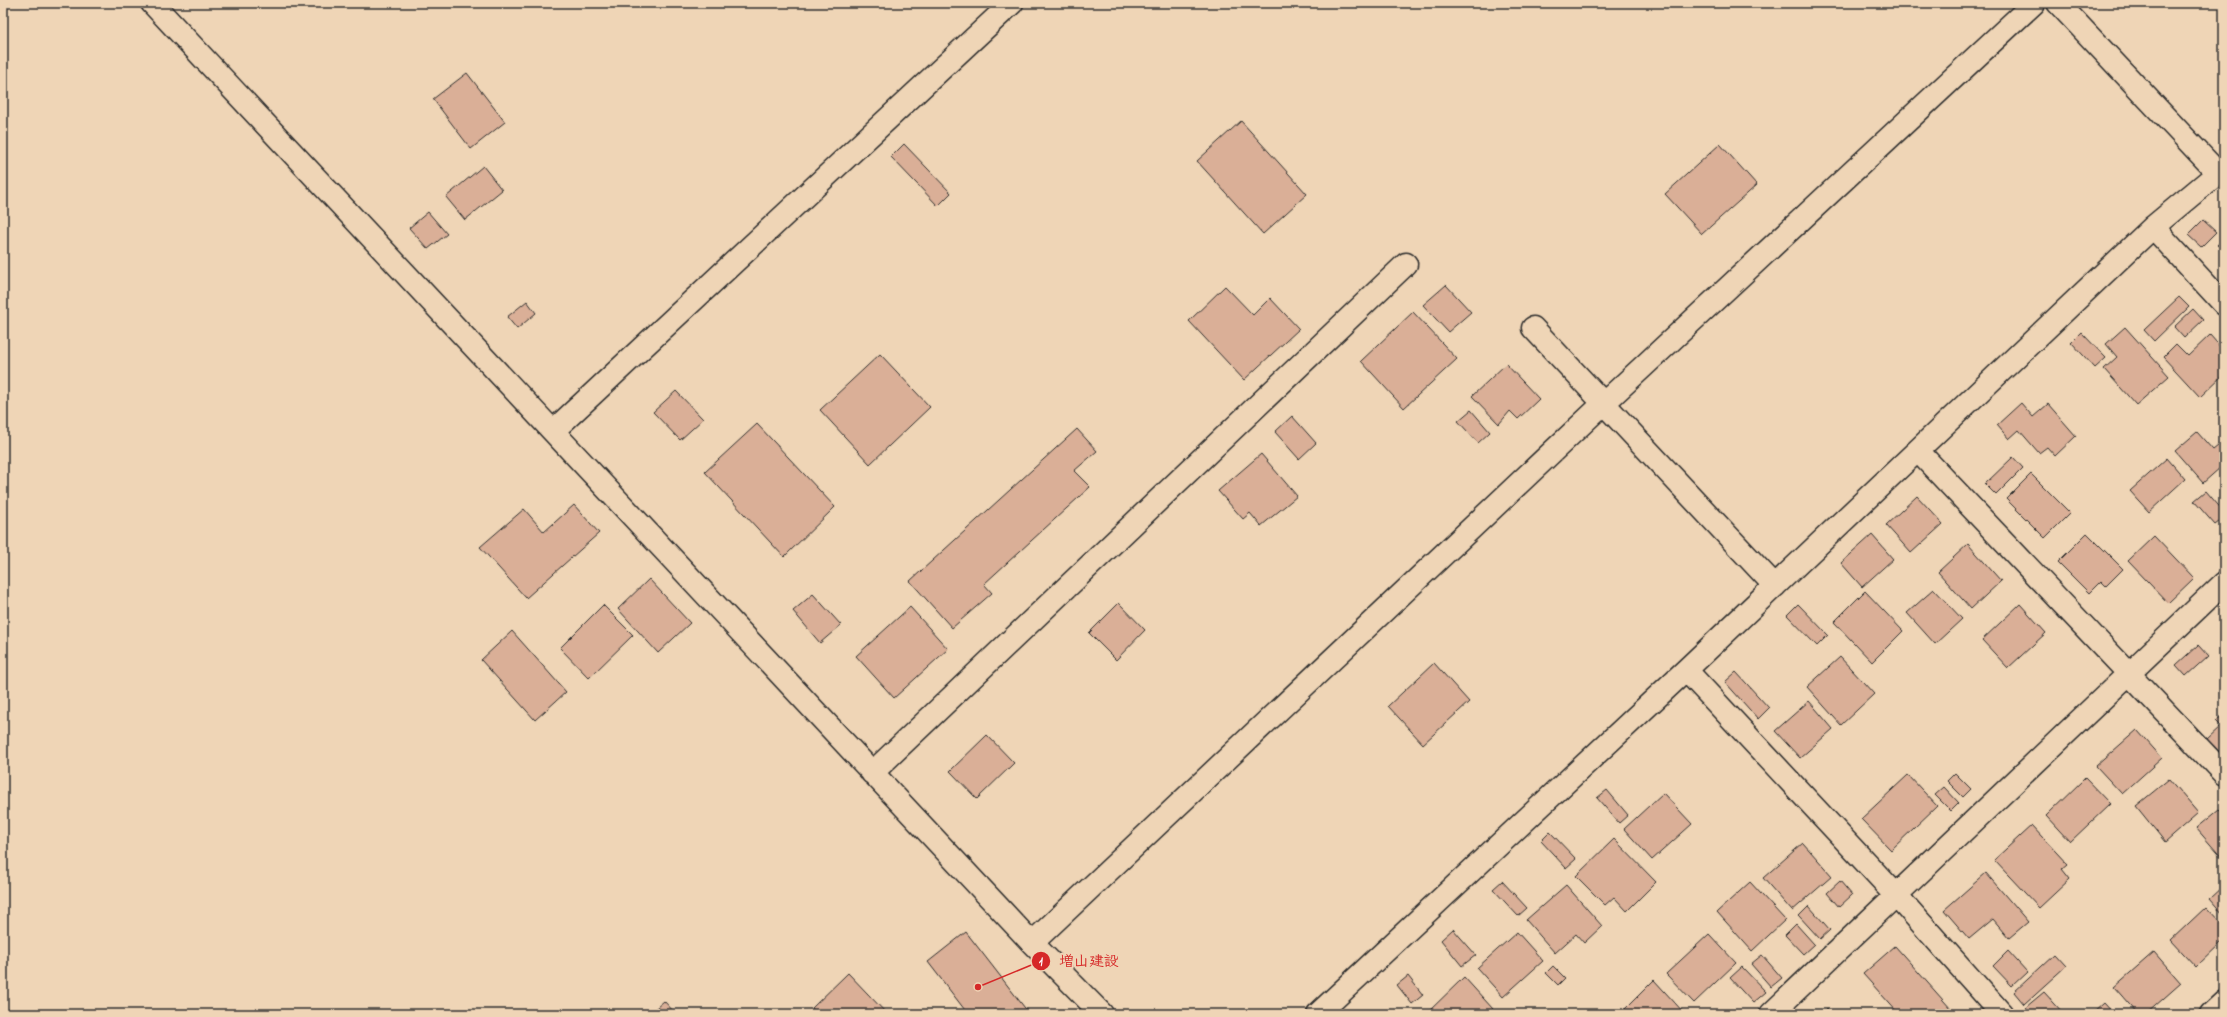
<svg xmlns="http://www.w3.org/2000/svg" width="2227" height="1017" viewBox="0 0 2227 1017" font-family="'Indie Flower','Klee One',sans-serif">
	<rect width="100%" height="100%" fill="#efd5b6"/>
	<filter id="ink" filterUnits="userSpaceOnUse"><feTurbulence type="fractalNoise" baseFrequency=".025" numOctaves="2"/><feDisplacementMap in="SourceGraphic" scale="8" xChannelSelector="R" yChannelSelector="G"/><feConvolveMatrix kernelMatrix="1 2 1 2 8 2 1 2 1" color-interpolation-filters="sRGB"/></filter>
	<g filter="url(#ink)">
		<path fill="#daaf97" stroke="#2b2b2b" d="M467,73l38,49 -34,27 -38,-50z
			M1241,121l66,73 -44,40 -66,-73z
			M904,144l47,49 -13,13 -47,-49z
			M1720,144l37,41 -55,49 -37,-40z
			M483,166l19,24 -37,30 -19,-23z
			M428,212l19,22 -19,15 -19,-21z
			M2203,220l13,12 -15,15 -13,-12z
			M2224,238v13l-7,-6z
			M1446,285l25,27 -23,20 -25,-27z
			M1225,286l28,29 17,-17 29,31 -55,51 -55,-59z
			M2179,297l10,10 -35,34 -10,-11z
			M527,301l9,12 -19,16 -10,-12z
			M2193,309l10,11 -19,18 -10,-11z
			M1413,312l44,47 -53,49 -43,-47z
			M2125,327l44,49 -33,29 -32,-36 13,-12 -11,-13z
			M2081,332l25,26 -11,10 -24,-26z
			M2210,335l14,16v23l-24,23 -37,-40 13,-13 12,12z
			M880,354l50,53 -60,57 -50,-54z
			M1506,364l33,35 -21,20 -8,-8 -11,13 -27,-28z
			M676,391l27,28 -23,21 -27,-28z
			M2021,403l12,14 15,-13 28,32 -21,20 -8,-9 -8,6 -20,-23 -10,9 -12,-14z
			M1471,410l19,22 -12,11 -20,-22z
			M1292,416l24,27 -17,16 -24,-27z
			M757,424l78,83 -51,50 -79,-85z
			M1077,429l20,22 -23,20 16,16 -106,97 8,9 -40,35 -42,-47z
			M2197,432l16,18 11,-9v30l-3,-4 -18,16 -28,-32z
			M1261,454l36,42 -36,30 -11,-13 -7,6 -25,-28z
			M2013,457l10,11 -27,27 -11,-11z
			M2167,458l18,21 -36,33 -19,-21z
			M2031,474l39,39 -25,25 -39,-39z
			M2206,491l18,21v6l-9,7 -21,-24z
			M1917,496l26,28 -32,29 -25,-28z
			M574,505l25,28 -73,65 -46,-51 44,-38 20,23z
			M2087,533l36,36 -17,17 -5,-5 -12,12 -31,-31z
			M1872,535l21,24 -31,28 -21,-24z
			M2154,536l40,42 -26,25 -40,-42z
			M1968,544l33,37 -30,28 -33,-37z
			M649,579l41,44 -32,30 -40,-44z
			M1934,589l28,30 -27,25 -28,-31z
			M1865,591l38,40 -31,31 -38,-40z
			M813,594l28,31 -21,18 -27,-32z
			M1119,603l26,27 -29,30 -27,-27z
			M1798,604l30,31 -11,11 -30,-31z
			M2020,604l26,29 -38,35 -26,-28z
			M603,605l30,30 -44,43 -29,-30z
			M910,607l38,42 -54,49 -38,-42z
			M512,631l54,61 -31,28 -54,-60z
			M2198,645l10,11 -22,20 -10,-11z
			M1840,657l34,37 -33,31 -34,-38z
			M1434,663l35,39 -46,42 -35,-38z
			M1736,672l33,36 -11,11 -33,-37z
			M1809,701l24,28 -33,29 -25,-27z
			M2224,714v42l-17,-17 14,-13 -5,-5z
			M2137,730l25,28 -40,36 -26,-28z
			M987,735l27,28 -37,36 -27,-28z
			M1955,773l16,16 -8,8 -16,-16z
			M1908,775l29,31 -46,44 -30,-31z
			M2085,778l25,26 -40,38 -24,-26z
			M2169,779l29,34 -33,29 -29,-36z
			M1944,787l15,16 -8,8 -16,-16z
			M1607,790l21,25 -9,8 -22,-25z
			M1663,793l29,31 -40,36 -28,-31z
			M2219,809l5,6v45l-28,-32z
			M2032,825l36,39 -6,5 8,10 -31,29 -45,-48z
			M1550,832l26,27 -10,9 -25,-27z
			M1614,839l42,43 -29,29 -13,-14 -9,8 -29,-29z
			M1803,843l29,33 -40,35 -29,-33z
			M1986,873l42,49 -19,16 -16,-19 -24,20 -25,-29z
			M1502,881l25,27 -9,8 -25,-27z
			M1840,881l12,14 -13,12 -12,-14z
			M1750,882l35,38 -33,31 -35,-39z
			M1566,885l36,41 -18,17 -8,-9 -21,19 -29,-33z
			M2224,885v31l-15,-17z
			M1809,906l21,24 -10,9 -21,-23z
			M2206,907l18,19v14l-28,27 -25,-27z
			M1796,924l18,20 -11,10 -18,-19z
			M1453,929l23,26 -14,11 -21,-26z
			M966,932l62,80 -3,2h-57l-40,-52z
			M1517,932l26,29 -40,36 -26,-29z
			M1709,934l27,29 -42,40 -28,-29z
			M1895,946l56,63 -6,5h-46l-36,-40z
			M2008,951l19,21 -15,14 -19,-20z
			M2154,952l27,31 -35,31h-8l-24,-27z
			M2055,954l11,12 -42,38 -10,-12z
			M1762,955l20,23 -11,9 -20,-23z
			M1553,966l12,12 -7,7 -12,-12z
			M1742,967l24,25 -13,11 -23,-25z
			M848,973l39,41h-69l-6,-6z
			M1408,976l15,19 -11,9 -15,-19z
			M1464,977l29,32 -5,5h-62z
			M1654,980l31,34h-65z
			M2044,992l20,22h-32l-6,-7z
			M664,1001l12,13h-27z
			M2104,1003l10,11h-22z
			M1827,1009l5,5h-9z"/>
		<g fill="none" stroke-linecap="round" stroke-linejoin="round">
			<g stroke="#2b2b2b" stroke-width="25">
				<path id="minor" d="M152,3l880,940 70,71
					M2058,3l160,170
					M2153,227l71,77
					M1533,328l242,258
					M553,431l459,-428
					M1918,451l306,323
					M1686,670l211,226 105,118
					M872,773l534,-509
					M1032,943l571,-539 431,-401
					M1318,1014l368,-344 467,-443 71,-59
					M1771,1014l453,-431
					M2211,1014l13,-12"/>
			</g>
			<use href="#minor" stroke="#efd5b6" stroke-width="22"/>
		</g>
	</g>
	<path fill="none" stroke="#d62828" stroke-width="1.5" d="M978 987L1041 961"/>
	<g fill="#d62828" stroke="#efd5b6" stroke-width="1.5">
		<circle cx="978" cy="987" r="4"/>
		<circle cx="1041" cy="961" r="10"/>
	</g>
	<g font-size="12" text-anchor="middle" font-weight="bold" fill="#fff">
		<text x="1041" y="965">1</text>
	</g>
	<g font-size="15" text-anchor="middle" font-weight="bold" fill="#d62828" stroke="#efd5b6" stroke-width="4" stroke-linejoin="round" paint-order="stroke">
		<text x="1089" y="966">増山建設</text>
	</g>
	<rect width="2227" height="1017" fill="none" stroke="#efd5b6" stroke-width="16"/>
	<rect x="8" y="8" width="2211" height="1001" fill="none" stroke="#2b2b2b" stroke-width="1.5" filter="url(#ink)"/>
</svg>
